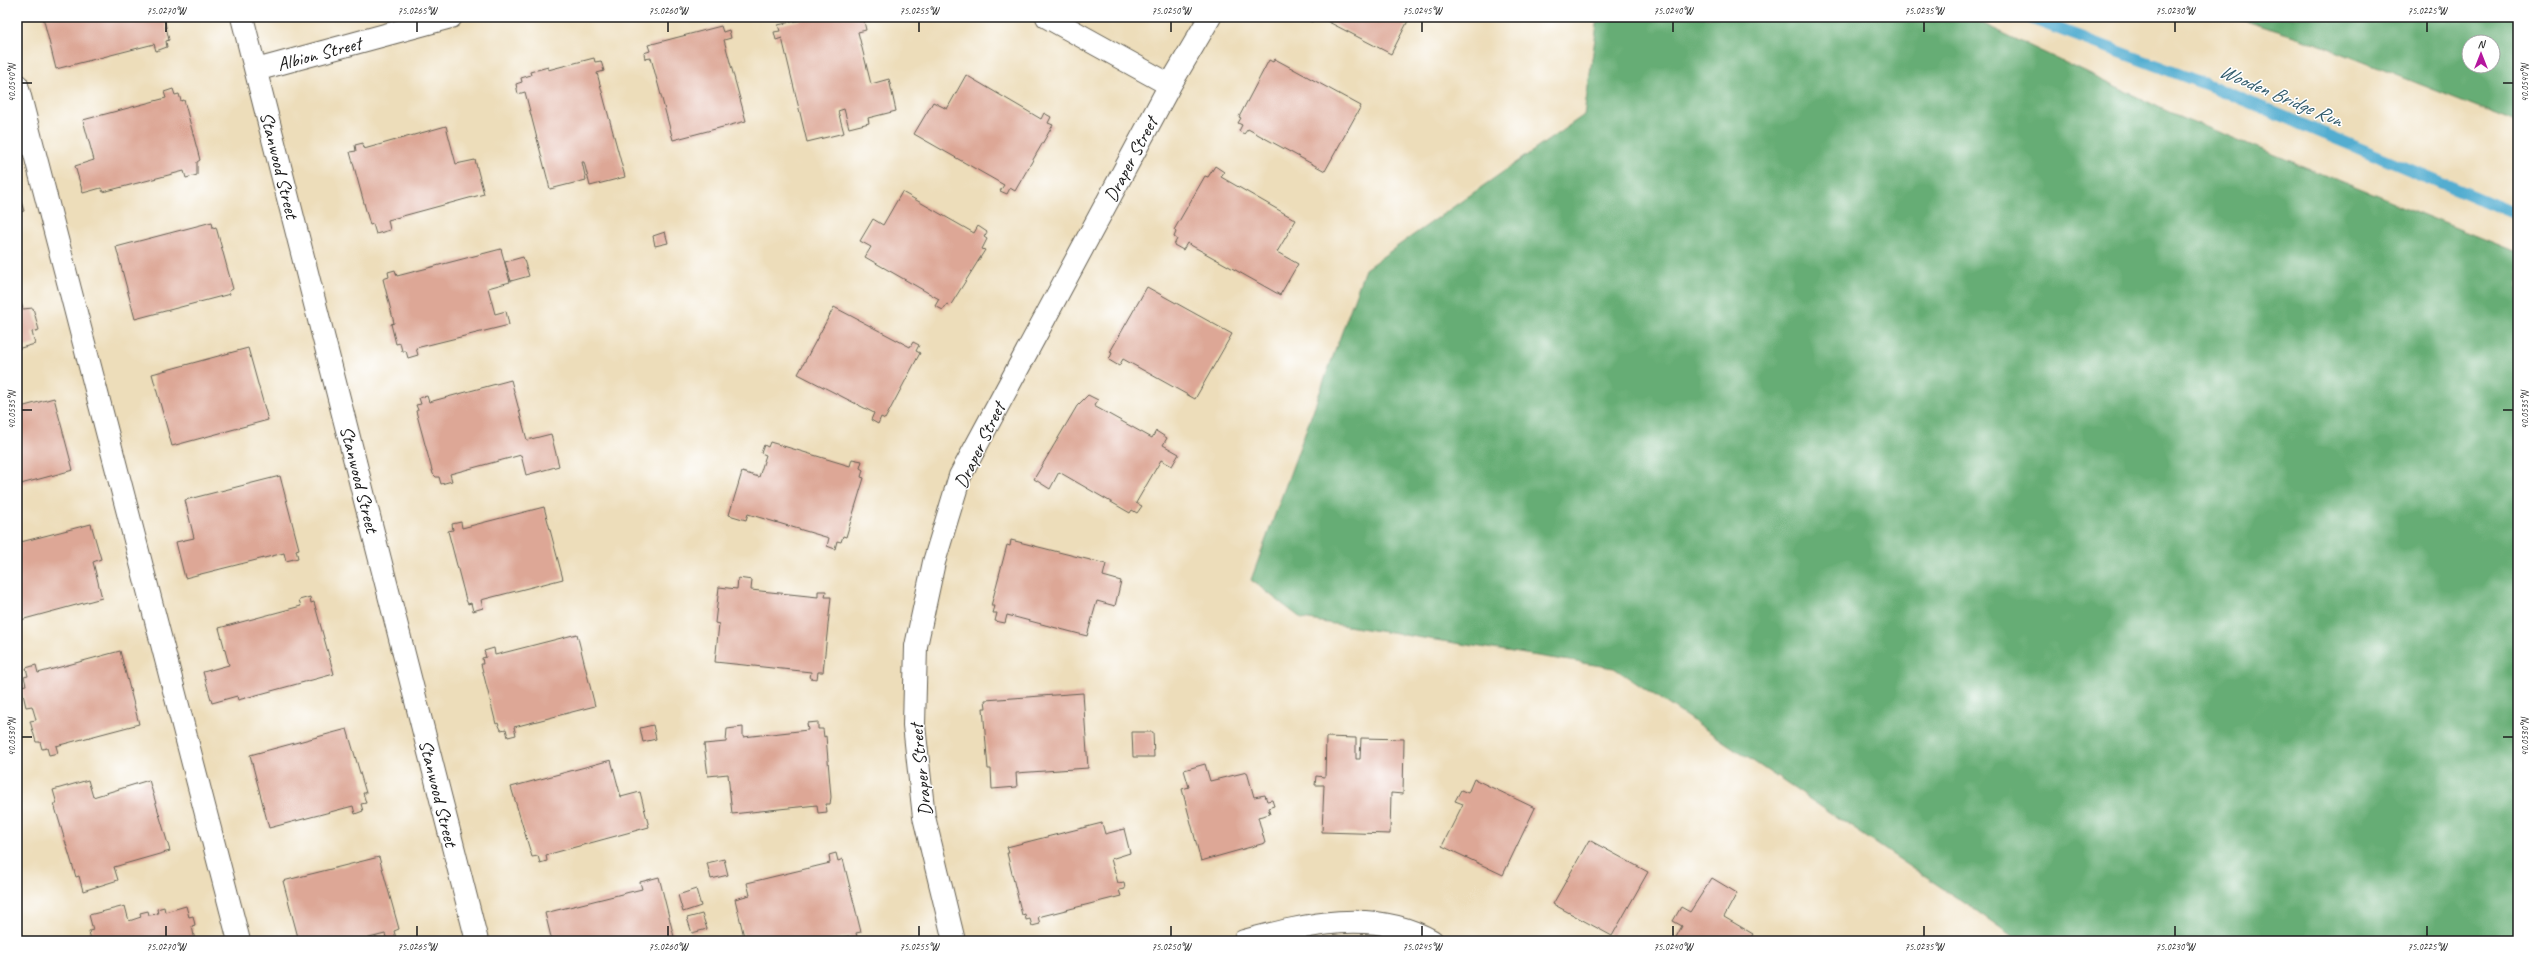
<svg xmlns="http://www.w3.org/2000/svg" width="2535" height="958" viewBox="0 0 2535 958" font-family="Caveat,sans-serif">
	<rect width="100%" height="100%" fill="#fff"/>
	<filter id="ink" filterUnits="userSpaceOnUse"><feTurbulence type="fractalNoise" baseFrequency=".025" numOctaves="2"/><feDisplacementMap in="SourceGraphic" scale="8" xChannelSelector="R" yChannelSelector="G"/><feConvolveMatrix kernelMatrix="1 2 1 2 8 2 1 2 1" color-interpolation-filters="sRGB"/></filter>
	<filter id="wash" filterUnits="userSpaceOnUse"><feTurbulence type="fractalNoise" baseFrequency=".012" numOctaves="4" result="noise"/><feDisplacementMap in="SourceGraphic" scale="16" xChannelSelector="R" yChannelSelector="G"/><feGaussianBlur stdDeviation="0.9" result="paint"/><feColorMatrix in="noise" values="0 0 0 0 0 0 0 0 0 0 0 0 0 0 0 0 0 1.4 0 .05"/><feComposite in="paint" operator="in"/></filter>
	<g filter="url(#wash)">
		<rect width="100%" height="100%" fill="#edddba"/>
		<path fill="#66ad74" stroke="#416448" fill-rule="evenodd" d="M1598,17h371l200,95 349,141v688h-499l-41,-29 -364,-244 -312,-49 -51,-39 114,-311 219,-154z
			M2233,17h285v106l-205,-81zM2469,42h24v24h-24z"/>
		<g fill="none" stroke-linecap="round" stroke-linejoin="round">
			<path stroke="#52add0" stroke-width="12" d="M2027,17l186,70 305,128"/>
		</g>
		<g id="blocks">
			<path fill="#dda796" d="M43,17h121l5,23 -3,1 1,6 -11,4 -2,-7 -98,25z
				M813,17h50l3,13 -8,2 13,52 18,-5 7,32 -28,7 1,5 -20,5 -5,-19 -6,2 6,22 -37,9 -25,-104 -6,2 -2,-8 6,-1 -2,-6z
				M1302,17h13l-3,5z
				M1319,17h91l-19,37z
				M721,26l2,6 6,-2 2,8 -7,2 22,81 -73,19 -22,-82 -6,1 -1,-6 6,-2 -2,-6z
				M594,58l1,4 6,-1 3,10 -7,2 28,104 -35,9 -6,-24h-2l4,18 -36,9 -25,-97 -7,2 -2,-10 6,-2 -1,-4 10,-3 -1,-3 18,-5v3z
				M1275,59l86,47 -36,65 -77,-42 -4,5 -5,-3 3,-6 -4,-2 3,-5 -2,-1 30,-57 4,2z
				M966,75l75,44 3,-6 7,4 -3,6 5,2 -38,66 -5,-3 -3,6 -7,-3 4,-6 -90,-51 19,-32 14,7z
				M173,89l2,6 4,-1 2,7 3,-1 16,60 -3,2v13l-11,3 -2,-7 -81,21 -2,-4 -18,5 -8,-27 19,-6 -11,-40 83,-22 -2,-6z
				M446,126l10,38 19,-4 9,34 -96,26 2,10 -14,4 -3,-10 -3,1 -20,-73 6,-1 -1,-6 8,-2 1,6z
				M1215,166l9,6 -3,5 75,43 -19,32 21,12 -18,31 -93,-52 -4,7 -9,-5 3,-6 -3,-2 2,-5 -2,-2 31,-54 3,1z
				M17,188l7,23 -7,2z
				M902,192l72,41 4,-7 9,6 -3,5 3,2 -5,10 3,1 -35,56 -3,-2 -4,6 -8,-4 4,-7 -74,-42 6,-10 -11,-6 13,-22 10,6z
				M212,222l1,6 3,-1 17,62 -4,2 1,3 -95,25 -19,-72z
				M665,232l3,11 -13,3 -2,-10z
				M501,249l9,33 -22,6 7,26 11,-3 3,14 -93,23 2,7 -10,3 -2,-7h-4l-2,-8 -4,1 -5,-20 3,-1 -11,-44 6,-2 -1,-5 7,-2 2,6z
				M523,257l6,19 -18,5 -6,-19z
				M1147,287l85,47 -37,65 -72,-40 -4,7 -10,-6 3,-7 -2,-1z
				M17,289l6,20 10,-1 6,22 -7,2 3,12 -18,5z
				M834,307l76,40 3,-5 6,3 -3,6 4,2 -17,32 -18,34 -4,-2 -3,7 -7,-4 3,-7 -76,-39z
				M248,348l20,72 -96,26 -20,-72z
				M511,380l16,60 24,-6 8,32 -33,9 -5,-20 -71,19 2,7 -11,3 -2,-7h-3l-3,-3 -17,-63 2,-1 -2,-5 5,-1 -2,-6 8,-2 2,6z
				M1088,395l10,5 -4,6 58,32 4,-7 11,7 -4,7 16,9 -7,12 -11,-6 -25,43 6,3 -5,7 -5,-3 -2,3 -71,-41 -9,17 -16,-10 43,-73z
				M54,398l19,72 -56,15v-77z
				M770,442l80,24 2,-7 10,2 -2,7 3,2 -2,7 3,1 -18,59 -3,-1 -2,6 -4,-1 -2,8 -8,-3 2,-8 -81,-24 -2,6 -17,-5 13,-43 17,5 7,-22 -5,-2 3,-8 4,2z
				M280,476l19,73 -3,1 2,8 -12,3 -2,-8 -99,25 -9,-36 18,-4 -9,-38z
				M544,507l19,72 -82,21 2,8 -10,3 -2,-8 -3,1 -2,-4 -18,-69 5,-1 -1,-6 9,-2 1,6z
				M91,524l10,35 -8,3 9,36 -85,23v-78z
				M1011,540l95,24 -3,12 18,5 -6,25 -18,-5 -10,35 -80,-21 -2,8 -10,-2 2,-8h-4l2,-7h-4l16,-61 3,1z
				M738,578l14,2 -1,10 67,7v-6h8l-1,6h6l-8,75h-5l-1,7 -7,-1 1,-6 -96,-10 4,-38 -4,-1 4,-36 18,2z
				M310,597l1,6 3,-1 20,72 -96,26 -1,-4 -25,7 -9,-31 26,-7 -10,-37 82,-22 -2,-6z
				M577,634l18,72 -81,21 2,8 -8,2 -2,-8 -5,1 -3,-7 -2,1 -15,-60h2l-1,-6 4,-1 -2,-6 10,-3 1,7z
				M120,651l19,73 -83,22 2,7 -9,2 -2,-7 -5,1 -2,-7h-4l-6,-21 6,-1 -1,-4 -3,-10 -6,1 -5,-21 5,-1 -2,-8 4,-1 -2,-8 10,-3 2,8z
				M1083,693l5,75 -72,5 1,14 -25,2 -1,-20h-3l-5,-61h3l-1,-8z
				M818,722v7h5l1,8 2,-1 5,61 -1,7h-4l1,8 -9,1 -1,-8 -85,9 -4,-40 -20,2 -4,-32 22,-2 1,-13 16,-2v10l65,-7 -1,-7z
				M653,725l3,14 -13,3 -3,-14z
				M347,729l19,64h-3l3,10 -5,1 2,7 -8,3 -2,-8 -84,22 -19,-73z
				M1132,732h21l1,25h-21z
				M1326,737l30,1v21h4l1,-21 43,1 -1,55 -12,-1 -1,41 -68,-2 2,-47h-9l1,-9 9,1z
				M611,760l10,37 19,-5 9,35 -103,28 1,6 -7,2 -2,-7 -6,1 -21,-70z
				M1205,764l5,17 37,-9 7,25 11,-2 2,6 5,-1 2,6 -6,2 2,6 -12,3 7,26 -64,18 -19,-72 7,-2 -5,-17z
				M1474,779l61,29 -32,67 -61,-29 21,-42 -8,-3 6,-11 7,3z
				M88,780l5,17 56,-17 21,71 -56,16 4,13 -35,11 -4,-15 -3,1 -22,-73h3l-4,-14z
				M1102,823l3,11 19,-5 6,24 -19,6 7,24 6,-1 1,7 -6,1 2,6 -83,21 2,7 -8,2 -2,-7 -4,1 -1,-6 -3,1 -15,-62h2l-2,-6z
				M1589,840l59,32 -36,64 -59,-32z
				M836,853l2,8 5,-2 18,73 -5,1 2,7 -8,1 -1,-5 -21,5h-83l-10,-42 15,-4 -3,-12 83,-20 -1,-8z
				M379,857l20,72 -5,2 2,7 -9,2 -2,-6 -28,7h-58l-16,-60z
				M724,859l4,16 -17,4 -4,-16z
				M659,877l16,64h-123l-7,-28 97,-24 -2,-7z
				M1712,878l25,15 -13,24 29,17 -4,7h-75l8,-15 -9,-5 8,-14 9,5z
				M696,889l5,17 -18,6 -5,-17z
				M125,906l4,15 12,-4 -1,-4 8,-2 1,4 9,-1 -1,-5 7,-2 1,5 21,-6 3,11 4,-1 2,9 -3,1 3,15h-104l-2,-10 4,-1 -4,-15z
				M702,914l5,15 -15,4 -5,-15z"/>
		</g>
	</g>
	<g filter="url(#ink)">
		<use href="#blocks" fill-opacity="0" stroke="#656053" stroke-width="1"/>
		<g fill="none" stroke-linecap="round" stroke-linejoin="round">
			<g stroke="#656053" stroke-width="24">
				<path id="minor" d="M242,17l235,924
					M1047,17l123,68
					M256,70l195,-53
					M17,85l222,856
					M954,941l-30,-124 -10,-92 2,-79 18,-84 26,-86 210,-391 40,-68
					M1244,941c61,-16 129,-34 188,0"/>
			</g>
			<use href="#minor" stroke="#fff" stroke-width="22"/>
		</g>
	</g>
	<path fill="none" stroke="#1c1c1c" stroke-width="1.5" d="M166,22v10M417,22v10M668,22v10M919,22v10M1171,22v10M1422,22v10M1673,22v10M1924,22v10M2175,22v10M2427,22v10M22,83h10M2503,83h10M22,410h10M2503,410h10M22,737h10M2503,737h10M166,926v10M417,926v10M668,926v10M919,926v10M1171,926v10M1422,926v10M1673,926v10M1924,926v10M2175,926v10M2427,926v10"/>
	<g text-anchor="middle" stroke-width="3" stroke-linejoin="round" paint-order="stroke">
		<g font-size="19" fill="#1c1c1c" stroke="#fff">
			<text transform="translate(319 53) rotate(-15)" y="7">Albion Street</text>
			<text transform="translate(1130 159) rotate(-62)" y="7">Draper Street</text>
			<text transform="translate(280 165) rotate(76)" y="7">Stanwood Street</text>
			<text transform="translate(979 445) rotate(-64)" y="7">Draper Street</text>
			<text transform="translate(360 479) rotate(76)" y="7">Stanwood Street</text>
			<text transform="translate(920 770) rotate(-96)" y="7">Draper Street</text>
			<text transform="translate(439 793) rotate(76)" y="7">Stanwood Street</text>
		</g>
		<g font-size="20" font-style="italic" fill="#345d6d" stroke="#fff">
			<text transform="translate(2281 95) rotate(23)" y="7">Wooden Bridge Run</text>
		</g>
	</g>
	<rect width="2535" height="958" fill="none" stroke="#fff" stroke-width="44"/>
	<g transform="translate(2481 54)"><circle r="19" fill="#ffffff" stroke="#a4a4a4"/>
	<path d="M0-3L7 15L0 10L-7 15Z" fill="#b5179e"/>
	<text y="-6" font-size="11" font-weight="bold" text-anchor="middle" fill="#1c1c1c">N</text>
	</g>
	<rect x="22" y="22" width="2491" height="914" fill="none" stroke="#1c1c1c" stroke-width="1.5"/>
	<g font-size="10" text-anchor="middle" fill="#1c1c1c">
		<text x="166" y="14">75.0270°W</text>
		<text x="417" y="14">75.0265°W</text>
		<text x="668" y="14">75.0260°W</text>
		<text x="919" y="14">75.0255°W</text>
		<text x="1171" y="14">75.0250°W</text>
		<text x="1422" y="14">75.0245°W</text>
		<text x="1673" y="14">75.0240°W</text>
		<text x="1924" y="14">75.0235°W</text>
		<text x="2175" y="14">75.0230°W</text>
		<text x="2427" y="14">75.0225°W</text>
		<text transform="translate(11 83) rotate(-90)" y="4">40.0540°N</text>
		<text transform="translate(2524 83) rotate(-90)" y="4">40.0540°N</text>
		<text transform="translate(11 410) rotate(-90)" y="4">40.0535°N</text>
		<text transform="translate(2524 410) rotate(-90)" y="4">40.0535°N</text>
		<text transform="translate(11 737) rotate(-90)" y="4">40.0530°N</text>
		<text transform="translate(2524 737) rotate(-90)" y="4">40.0530°N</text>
		<text x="166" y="950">75.0270°W</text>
		<text x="417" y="950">75.0265°W</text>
		<text x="668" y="950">75.0260°W</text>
		<text x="919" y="950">75.0255°W</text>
		<text x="1171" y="950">75.0250°W</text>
		<text x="1422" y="950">75.0245°W</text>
		<text x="1673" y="950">75.0240°W</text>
		<text x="1924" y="950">75.0235°W</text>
		<text x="2175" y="950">75.0230°W</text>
		<text x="2427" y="950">75.0225°W</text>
	</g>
</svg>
